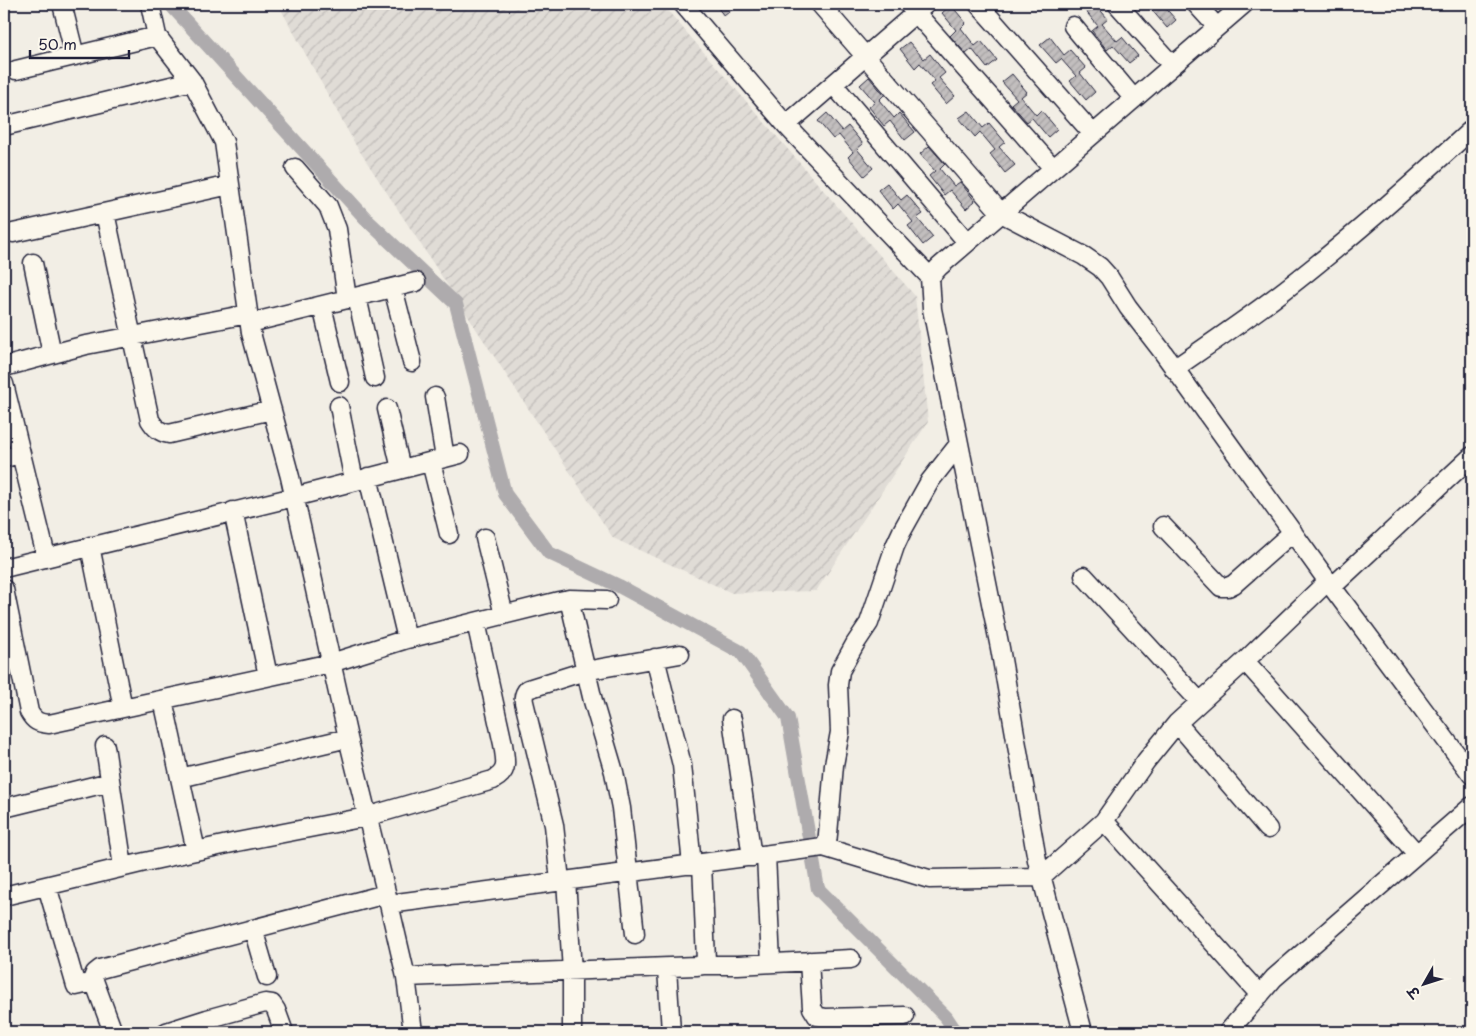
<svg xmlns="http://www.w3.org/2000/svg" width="1476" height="1036" viewBox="0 0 1476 1036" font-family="'Playpen Sans','Playpen Sans Deva',sans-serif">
	<defs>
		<pattern id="industrial-furrows" width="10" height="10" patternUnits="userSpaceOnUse" patternTransform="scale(1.25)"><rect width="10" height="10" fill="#e0dcd6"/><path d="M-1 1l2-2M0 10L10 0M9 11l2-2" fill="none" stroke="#c0bcb9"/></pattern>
		<pattern id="building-hatch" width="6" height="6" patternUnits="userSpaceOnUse" patternTransform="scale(1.25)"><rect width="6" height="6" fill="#c2bebe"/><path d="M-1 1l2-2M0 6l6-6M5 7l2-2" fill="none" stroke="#a6a3a4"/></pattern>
	</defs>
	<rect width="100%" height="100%" fill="#f2eee5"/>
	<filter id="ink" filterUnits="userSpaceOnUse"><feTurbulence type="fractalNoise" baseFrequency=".02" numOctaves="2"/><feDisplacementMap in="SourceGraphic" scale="10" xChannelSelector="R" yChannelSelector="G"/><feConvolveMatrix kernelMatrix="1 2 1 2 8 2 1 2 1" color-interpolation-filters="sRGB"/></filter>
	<g filter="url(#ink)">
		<path fill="url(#industrial-furrows)" d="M278,4h384l253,292 13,126 -112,169 -84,2 -119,-55 -258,-394z"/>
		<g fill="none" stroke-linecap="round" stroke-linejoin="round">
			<path stroke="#aeabad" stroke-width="14" d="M170,4l198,217 88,83 49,190 44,59 70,33 122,66 47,66 30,171 128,128 10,15"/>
		</g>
		<path fill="url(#building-hatch)" stroke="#22223b" d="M715,4h24l-15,12z
			M1089,4h6l13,15 -6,5 15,17 5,-4 16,19 -9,7 -16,-18 -6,5 -15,-19 6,-5 -15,-18z
			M1157,4h5l14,16 -9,8 -16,-19z
			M951,5l15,18 -5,5 14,18 6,-5 16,19 -10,8 -15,-19 -6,5 -16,-18 6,-6 -14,-17z
			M1050,37l14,18 6,-5 16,18 -6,5 15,19 -9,8 -16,-19 6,-5 -15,-17 -5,4 -16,-18z
			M909,42l15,17 6,-5 15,19 -6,5 16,18 -9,8 -16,-19 5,-4 -15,-18 -5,5 -15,-19z
			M1012,74l15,18 -6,5 15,18 5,-5 16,19 -9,8 -16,-19 -5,4 -16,-18 6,-5 -15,-17z
			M869,77l15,18 -5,5 15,18 5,-5 16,19 -10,8 -15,-19 -6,5 -15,-19 6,-5 -15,-17z
			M969,111l14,17 6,-5 16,19 -6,5 16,18 -10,8 -15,-19 5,-4 -15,-18 -5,5 -16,-19z
			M827,113l15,18 6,-5 15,18 -6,5 16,19 -9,8 -16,-19 5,-5 -14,-17 -6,4 -15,-18z
			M929,146l16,18 -5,5 14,17 6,-4 15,19 -9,8 -16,-19 -6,5 -15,-19 6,-5 -15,-17z
			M887,183l14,17 6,-5 16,19 -6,4 16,19 -10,8 -15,-19 5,-4 -15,-18 -5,5 -15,-19z"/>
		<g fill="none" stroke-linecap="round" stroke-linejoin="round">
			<g stroke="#22223b" stroke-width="21">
				<path id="minor" d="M62,4l13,52
					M150,4l7,32 35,45 32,61 27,191 39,144 58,261 41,166 17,73 7,55
					M683,4l103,121 144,152
					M820,4l181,209 83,43 16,11 9,10 19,30 34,44 170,236 140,188
					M908,4l145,164
					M978,4l115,130
					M1117,4l55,61
					M1196,4l21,23
					M1073,26l61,73
					M16,70l141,-34
					M833,84l134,158
					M786,125l140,-121
					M4,126l188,-45
					M295,168l33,38 9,23 10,70
					M105,213l45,207c5,8 9,12 19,14l103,-24
					M13,233l217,-48
					M33,263l19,91
					M393,288l19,74
					M357,297l18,81
					M322,306l18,76
					M250,323l166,-41
					M4,367l82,-22 162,-31
					M1174,369c33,-23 67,-46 99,-70 70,-53 135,-111 199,-170
					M4,384l42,172
					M435,397l10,61
					M339,406l15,75
					M387,409l14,60
					M4,458l17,-4
					M431,462l18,72
					M368,477l39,162
					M233,511l35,165
					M1163,526l58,61h7l6,-3 59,-52
					M485,538l19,77
					M90,546l33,162
					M4,568l290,-71 166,-43
					M1084,576l116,126
					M1332,587l140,-131
					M4,589l25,123c5,9 9,11 20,12l282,-61 76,-24 152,-38 10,-2 24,102 21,71 7,36 14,126
					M569,599l38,1
					M655,658l27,107 10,100
					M1245,661l172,193
					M163,700l33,151
					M732,719l20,138
					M1177,723l91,106
					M105,746l18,121
					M180,778l168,-40
					M4,808l106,-26
					M1104,821l156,174
					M823,847l106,32 112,-2 63,-56 42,-60 31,-38 68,-62 83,-80
					M766,855l5,108
					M566,880l6,91v61
					M560,881l-6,-56 -30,-123c-1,-6 0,-9 4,-13l57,-18 95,-17
					M47,886l29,100 18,-4
					M4,896l141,-34 92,-20 129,-25 127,-37c17,-9 12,-20 10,-36l-27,-122
					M389,904l434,-57 4,-4 1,-9 6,-69 6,-33 -2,-47 2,-14 15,-27 14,-21 26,-77 7,-15 28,-50 29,-37
					M253,929l14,48
					M809,961l3,47 5,8 8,2 80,-2
					M703,965h35l113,-6
					M667,968l4,64
					M406,977l290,-11 7,-1 3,-4 -4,-98
					M113,1032l-20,-54 2,-5 5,-4 286,-75
					M166,1032l41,-13 58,-16 7,1 4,6 8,22
					M1083,1032l-46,-172 -37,-212 -68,-339 -2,-32 9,-10 305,-263
					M1228,1032l46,-54 198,-172"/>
			</g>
			<use href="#minor" stroke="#fbf7ec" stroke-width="18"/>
		</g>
	</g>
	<rect width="1476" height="1036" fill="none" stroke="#fbf7ec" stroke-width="20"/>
	<rect x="10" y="10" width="1456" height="1016" fill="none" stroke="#22223b" stroke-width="2" filter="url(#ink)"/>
	<g transform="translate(1424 984) rotate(231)" stroke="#fbf7ec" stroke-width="4" paint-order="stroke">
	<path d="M0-4L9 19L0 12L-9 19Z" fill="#22223b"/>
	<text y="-8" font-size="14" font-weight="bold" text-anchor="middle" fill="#22223b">उ</text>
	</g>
	<path d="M30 50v8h99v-8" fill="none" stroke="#22223b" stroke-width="2.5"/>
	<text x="38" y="50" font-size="15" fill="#22223b" stroke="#fbf7ec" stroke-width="4" paint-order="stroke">50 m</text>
</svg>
